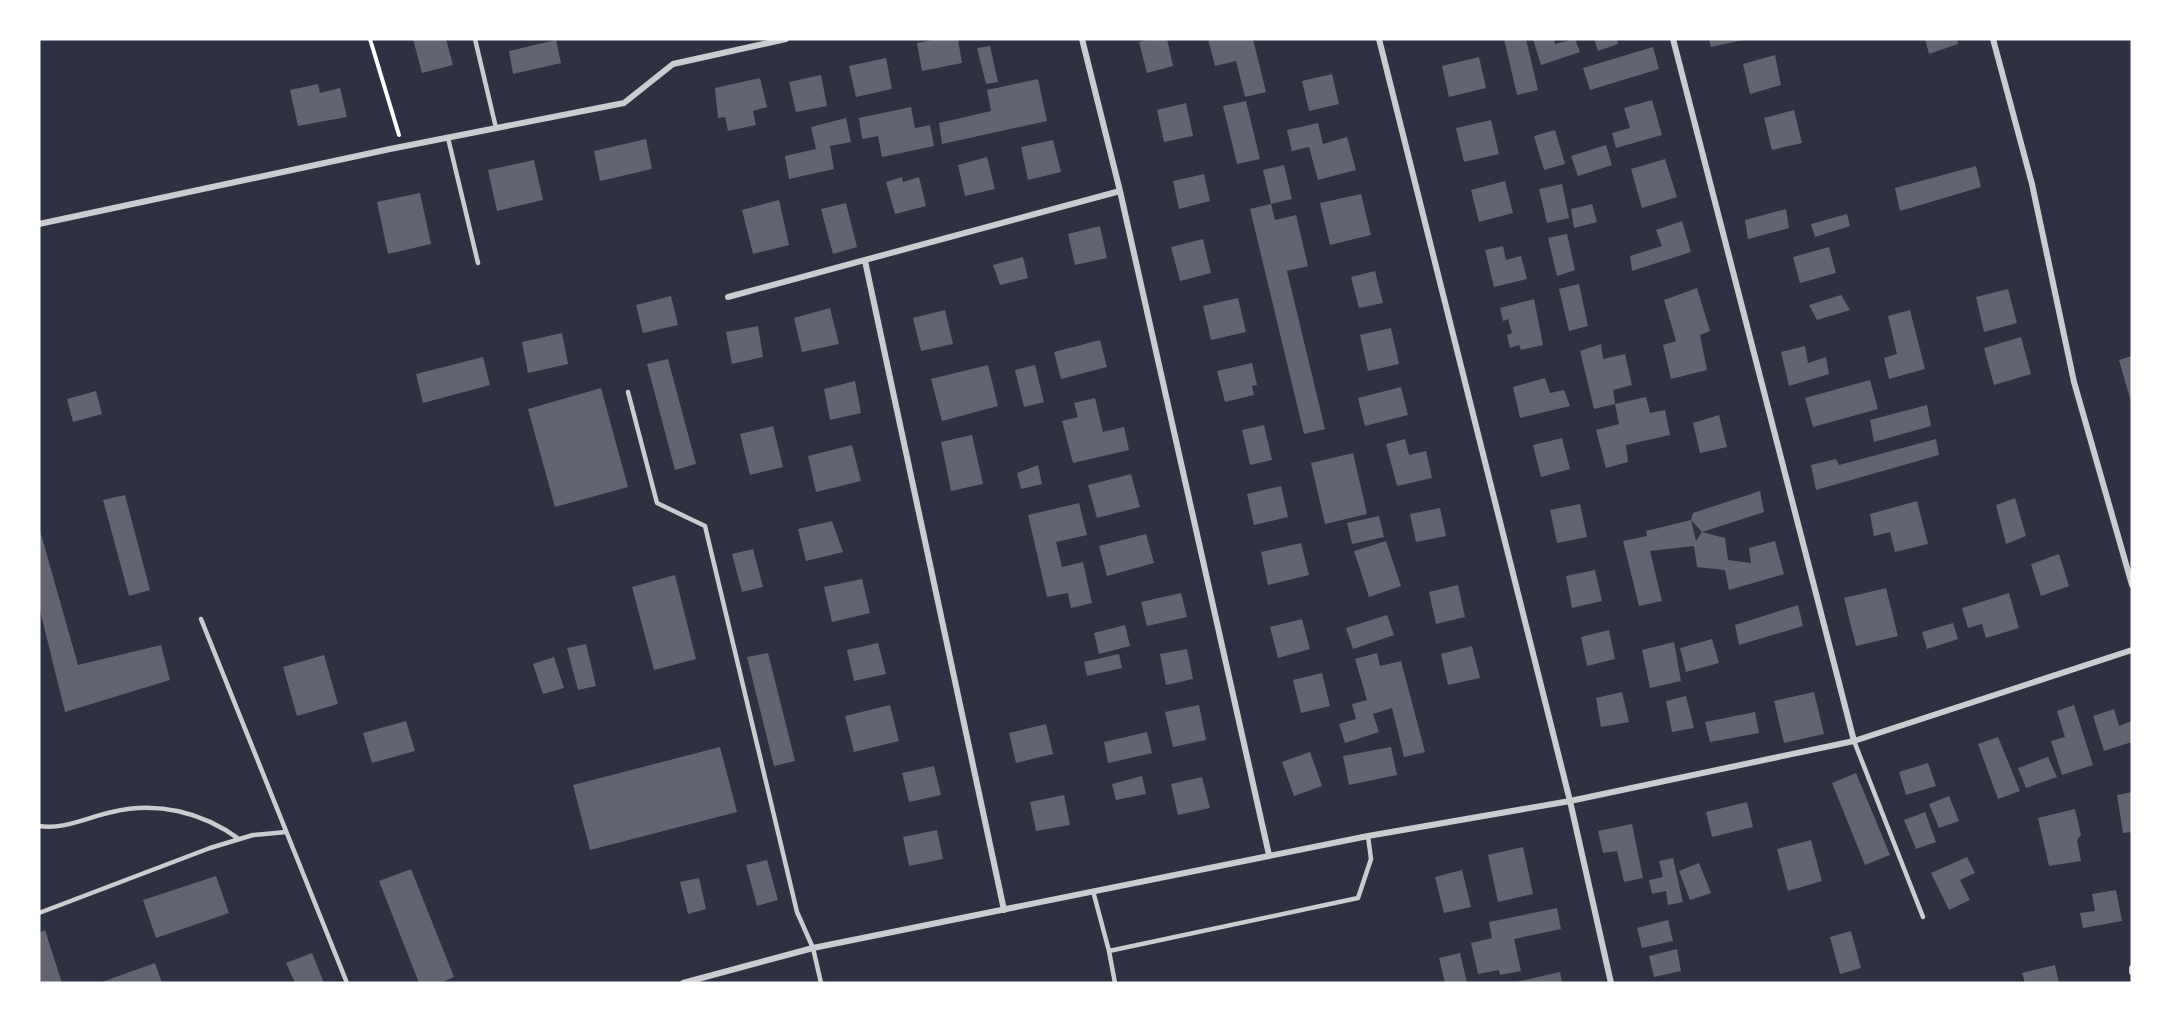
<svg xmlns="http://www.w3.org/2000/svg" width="2171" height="1022" viewBox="0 0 2171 1022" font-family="'Source Serif 4',serif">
	<rect width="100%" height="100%" fill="#2d3142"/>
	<path fill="#626471" d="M413,39h33l7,26 -31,8z
		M937,39h21l4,24 -40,8 -5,-28z
		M1151,39h16l6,27 -26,7 -8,-31z
		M1208,39h45l13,53 -21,5 -9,-36 -21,5z
		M1504,39h22l12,51 -21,5z
		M1533,39h21l1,5 20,-5 5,13 -39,13z
		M1594,39h23l1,5 -20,7z
		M1709,39h34v1l-32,7z
		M1925,39h32l1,5 -29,10z
		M556,40l5,23 -48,11 -4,-23z
		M990,46l8,36 -12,2 -9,-36z
		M1653,47l6,22 -69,21 -7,-22z
		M1775,55l6,30 -31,9 -7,-30z
		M1479,57l7,31 -37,9 -7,-31z
		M886,58l6,31 -36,8 -7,-31z
		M1332,74l7,30 -30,7 -7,-30z
		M821,75l6,31 -31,6 -7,-30z
		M760,78l7,29 -14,4 3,14 -28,6 -3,-14 -7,1 -3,-30z
		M1038,79l9,42 -105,23 -3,-21 52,-12 -4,-21z
		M318,84l2,9 20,-5 7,29 -49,9 -8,-36z
		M1652,100l10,35 -46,13 -4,-15 18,-5 -6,-20z
		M1246,101l14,58 -23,5 -14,-58z
		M1186,103l7,33 -29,6 -7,-32z
		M911,107l4,21 15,-3 4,21 -52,11 -4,-21 -16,3 -3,-21z
		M1794,110l8,33 -30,7 -8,-32z
		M846,118l5,24 -21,4 4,23 -45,10 -4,-23 31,-7 -5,-22z
		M1491,120l8,34 -35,8 -8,-34z
		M1318,123l5,21 24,-7 9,33 -38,10 -9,-33 -17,4 -5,-21z
		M1555,130l10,34 -21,6 -10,-34z
		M646,139l6,30 -52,12 -6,-30z
		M1053,140l8,32 -33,8 -7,-33z
		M1606,145l6,20 -34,11 -7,-20z
		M987,157l8,32 -30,7 -7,-31z
		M1665,159l12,38 -35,11 -11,-39z
		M534,160l9,40 -46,11 -9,-41z
		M1284,165l8,34 -21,5 4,16 21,-5 12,51 -21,5 38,158 -21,5 -54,-225 21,-5 -8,-34z
		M1976,166l5,21 -81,24 -5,-23z
		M1204,174l6,27 -31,8 -6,-28z
		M902,177l1,5 16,-5 7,29 -31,8 -9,-32z
		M1505,181l8,32 -34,9 -8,-32z
		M1562,184l7,34 -22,5 -8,-34z
		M420,193l11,51 -43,10 -11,-52z
		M1361,194l10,41 -41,10 -10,-42z
		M779,200l10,45 -36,9 -11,-44z
		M846,203l11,44 -24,7 -12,-45z
		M1592,204l5,18 -23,6 -3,-19z
		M1786,209l3,19 -41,11 -3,-19z
		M1847,214l3,12 -35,11 -4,-13z
		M1682,221l9,31 -59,19 -2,-15 32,-10 -6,-16z
		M1100,226l7,32 -32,7 -7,-31z
		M1567,234l8,36 -18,6 -9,-38z
		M1203,239l8,34 -31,8 -9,-34z
		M1503,246l3,14 15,-4 6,23 -33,8 -9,-37z
		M1829,247l7,26 -36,10 -7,-26z
		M1023,257l5,21 -28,7 -7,-20z
		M1375,271l8,32 -24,5 -8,-31z
		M1579,284l9,42 -19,5 -10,-42z
		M1697,288l13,43 -10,4 7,35 -36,9 -8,-34 13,-4 -12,-41z
		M2008,289l9,34 -33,9 -8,-35z
		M1841,295l9,15 -33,10 -8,-15z
		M671,296l7,29 -35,8 -7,-28z
		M1238,298l8,34 -35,8 -8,-34z
		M1534,299l9,46 -22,5 -2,-5 -9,3 -3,-13 5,-2 -4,-14 -5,2 -3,-13z
		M830,308l9,36 -37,8 -8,-34z
		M945,310l8,34 -32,7 -8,-33z
		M1910,310l15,59 -36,10 -5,-21 13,-4 -9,-38z
		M758,326l5,31 -31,7 -6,-32z
		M1391,328l8,36 -31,7 -8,-36z
		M562,333l6,31 -40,9 -6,-31z
		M2021,337l10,37 -37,11 -10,-37z
		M1100,340l7,27 -46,12 -7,-27z
		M1601,344l2,15 22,-5 7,31 -19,5 2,14 -21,5 -14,-58z
		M1805,346l3,17 18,-6 3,17 -40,12 -8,-34z
		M2132,356v46h-1l-12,-42z
		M483,357l7,28 -67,18 -7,-29z
		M668,359l28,105 -21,6 -28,-106z
		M1252,363l5,22 -5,1 2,9 -29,7 -8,-31z
		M988,365l10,41 -56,15 -11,-42z
		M1035,365l9,37 -20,5 -9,-37z
		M1545,378l5,15 14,-3 6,16 -50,12 -7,-31z
		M1870,380l8,29 -65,18 -8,-29z
		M855,381l6,32 -31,7 -6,-31z
		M1401,387l7,28 -43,11 -7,-28z
		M601,388l27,99 -73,20 -27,-98z
		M96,391l6,23 -29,8 -6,-23z
		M1646,397l4,16 15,-3 5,25 -44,10 2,17 -22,6 -10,-38 23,-6 -4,-20z
		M1095,398l8,34 21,-5 5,23 -56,13 -11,-42 16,-4 -4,-14z
		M1927,405l4,21 -57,16 -4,-22z
		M1719,415l8,32 -27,6 -7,-30z
		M1264,425l8,35 -22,5 -8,-35z
		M773,426l10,41 -33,8 -10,-41z
		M972,435l11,49 -32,7 -10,-49z
		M1562,438l8,31 -29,8 -8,-32z
		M1405,439l4,16 17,-4 6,27 -35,8 -11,-42z
		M1936,439l3,16 -123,35 -5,-25 25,-6 3,6z
		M852,445l9,36 -45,11 -8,-36z
		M1353,453l14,61 -42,10 -14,-61z
		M1038,465l4,19 -21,5 -4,-16z
		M1131,474l9,33 -43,11 -9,-33z
		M1281,486l7,31 -34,8 -7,-31z
		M1760,491l4,21 -62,20 -11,-12 5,21 6,-9 23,6 3,22 23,3 -2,-15 26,-7 9,33 -55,16 -4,-20 -28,-3 -3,-21 -44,5 12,50 -23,5 -16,-65 24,-5 -1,-5 45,-11 2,-7z
		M125,495l25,95 -21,6 -26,-96z
		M2015,498l11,38 -20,8 -10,-39z
		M1917,501l11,43 -33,8 -5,-20 -16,4 -4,-22z
		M1079,503l8,32 -31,7 6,25 21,-5 9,41 -21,5 -3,-15 -21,4 -19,-82z
		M1580,504l7,33 -30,6 -7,-33z
		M1440,508l6,28 -30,6 -6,-28z
		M1379,516l5,21 -32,7 -5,-21z
		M832,521l11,31 -37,9 -8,-32z
		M39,527l39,138 83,-20 9,35 -105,32 -26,-106z
		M1146,534l8,29 -47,13 -8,-30z
		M1386,541l15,45 -32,11 -15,-46z
		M1301,543l8,32 -41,10 -7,-33z
		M753,549l10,38 -21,5 -10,-38z
		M2059,554l10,32 -28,10 -10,-32z
		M1595,570l7,31 -30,7 -6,-32z
		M675,575l21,84 -42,11 -22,-83z
		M862,579l8,34 -38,9 -8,-35z
		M1458,585l7,32 -29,7 -7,-32z
		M1886,588l12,48 -42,10 -12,-48z
		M1181,593l6,24 -40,9 -6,-24z
		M2009,593l10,35 -33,10 -4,-14 -14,4 -6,-20z
		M1798,605l5,21 -64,19 -4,-20z
		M1387,615l7,20 -41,14 -7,-21z
		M1302,619l8,30 -32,9 -8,-31z
		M1953,623l5,16 -31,10 -5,-17z
		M1125,625l5,21 -31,8 -5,-21z
		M1609,630l6,29 -28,7 -6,-29z
		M1712,639l7,24 -33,9 -6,-24z
		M1674,642l7,39 -31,7 -8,-38z
		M878,643l8,31 -32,7 -7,-31z
		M586,644l10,42 -18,4 -11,-42z
		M1472,646l8,32 -32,7 -7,-31z
		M1187,649l6,30 -27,6 -6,-31z
		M768,653l27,108 -21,5 -27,-109z
		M1377,653l3,13 21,-5 24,91 -21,5 -12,-49 -19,6 6,18 -34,11 -6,-19 17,-5 -4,-15 15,-4 -12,-41z
		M1119,654l3,14 -35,8 -3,-14z
		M324,655l14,49 -41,12 -14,-49z
		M554,657l10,31 -21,6 -10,-30z
		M1322,673l8,33 -29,7 -8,-33z
		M1622,692l7,30 -28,5 -5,-29z
		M1814,692l10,42 -40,9 -10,-42z
		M1686,696l8,32 -22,4 -6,-31z
		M890,705l9,36 -45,11 -9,-36z
		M1199,705l7,35 -33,7 -8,-35z
		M2074,705l19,60 -31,10 -11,-34 14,-4 -8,-26z
		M2114,709l5,17 13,-5v21l-28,9 -11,-35z
		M1755,712l4,21 -49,9 -5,-20z
		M406,721l9,30 -43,12 -9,-30z
		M1046,724l7,30 -37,9 -7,-30z
		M1147,732l5,21 -44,10 -4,-21z
		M1998,737l22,54 -22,8 -20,-55z
		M720,747l17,65 -147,38 -17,-65z
		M1391,747l6,28 -48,10 -6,-29z
		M1310,752l12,34 -28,10 -12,-34z
		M2048,757l9,20 -31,11 -8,-20z
		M1928,763l8,23 -30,9 -7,-23z
		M934,766l7,29 -32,7 -7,-29z
		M1856,773l34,82 -25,10 -33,-82z
		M1142,776l4,18 -30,6 -4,-16z
		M1202,777l8,31 -32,7 -7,-31z
		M2132,792v40l-9,1 -6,-38z
		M1064,795l6,30 -34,6 -6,-29z
		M1949,796l10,25 -20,7 -10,-24z
		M1747,802l6,25 -41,10 -6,-25z
		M2075,809l6,26 -4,5 4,21 -32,5 -11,-48z
		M1925,812l11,30 -20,7 -12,-29z
		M1632,824l11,54 -19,4 -7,-31 -14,2 -5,-22z
		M937,830l6,29 -34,7 -6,-29z
		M1811,840l11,41 -34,10 -11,-42z
		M1523,847l10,47 -35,8 -10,-47z
		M1967,857l8,16 -15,7 10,20 -21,10 -18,-37z
		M1673,858l10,44 -15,3 -2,-14 -14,3 -3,-14 14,-3 -4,-16z
		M767,860l11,40 -21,6 -11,-41z
		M1699,863l12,30 -21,7 -11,-29z
		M411,869l43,108 -14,6h-21l-40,-102z
		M1462,870l9,37 -27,6 -9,-36z
		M216,876l13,37 -73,25 -13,-38z
		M699,878l7,31 -18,5 -8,-32z
		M2116,890l6,31 -39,7 -3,-15 15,-2 -3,-17z
		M1557,908l4,21 -47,10 7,32 -21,4 -1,-5 -21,4 -7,-31 21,-5 -3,-16z
		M1668,920l5,21 -31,7 -5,-20z
		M45,930l17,53h-23v-50z
		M1851,931l10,37 -21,6 -10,-37z
		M1677,949l4,22 -27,6 -5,-21z
		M312,953l12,30h-29l-9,-20z
		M1460,953l7,30h-22l-6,-25z
		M155,963l7,20h-63z
		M2055,965l4,18h-34l-3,-10z
		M1560,972l2,11h-46v-1z"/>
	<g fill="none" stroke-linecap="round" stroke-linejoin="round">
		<path stroke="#fff" stroke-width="4" d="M370,39l29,96"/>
		<path stroke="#caccd0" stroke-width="4.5" d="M475,39l21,89
			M448,138l30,125
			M628,392l29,111 48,23 92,386 16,36 8,35
			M201,619l146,364
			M1854,741l69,176
			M39,826c25,4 49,-9 73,-14 45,-11 90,0 127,27
			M1093,891l16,60 249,-53 13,-39 -3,-23
			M39,913l171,-65 43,-13 33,-3
			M1109,951l6,32"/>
		<path stroke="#caccd0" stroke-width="6" d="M1082,39l38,152 149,664
			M1379,39l191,762 41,182
			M1673,39l181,702
			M1993,39l39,145 42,198 58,203
			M39,224l351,-75 234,-46 49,-39 113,-25
			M865,261l139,649
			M728,297l392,-106
			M2132,968v4
			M683,983l130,-35 555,-112 202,-35 284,-60 278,-91"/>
	</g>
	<rect width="2171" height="1022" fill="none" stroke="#ffffff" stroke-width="81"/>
</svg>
